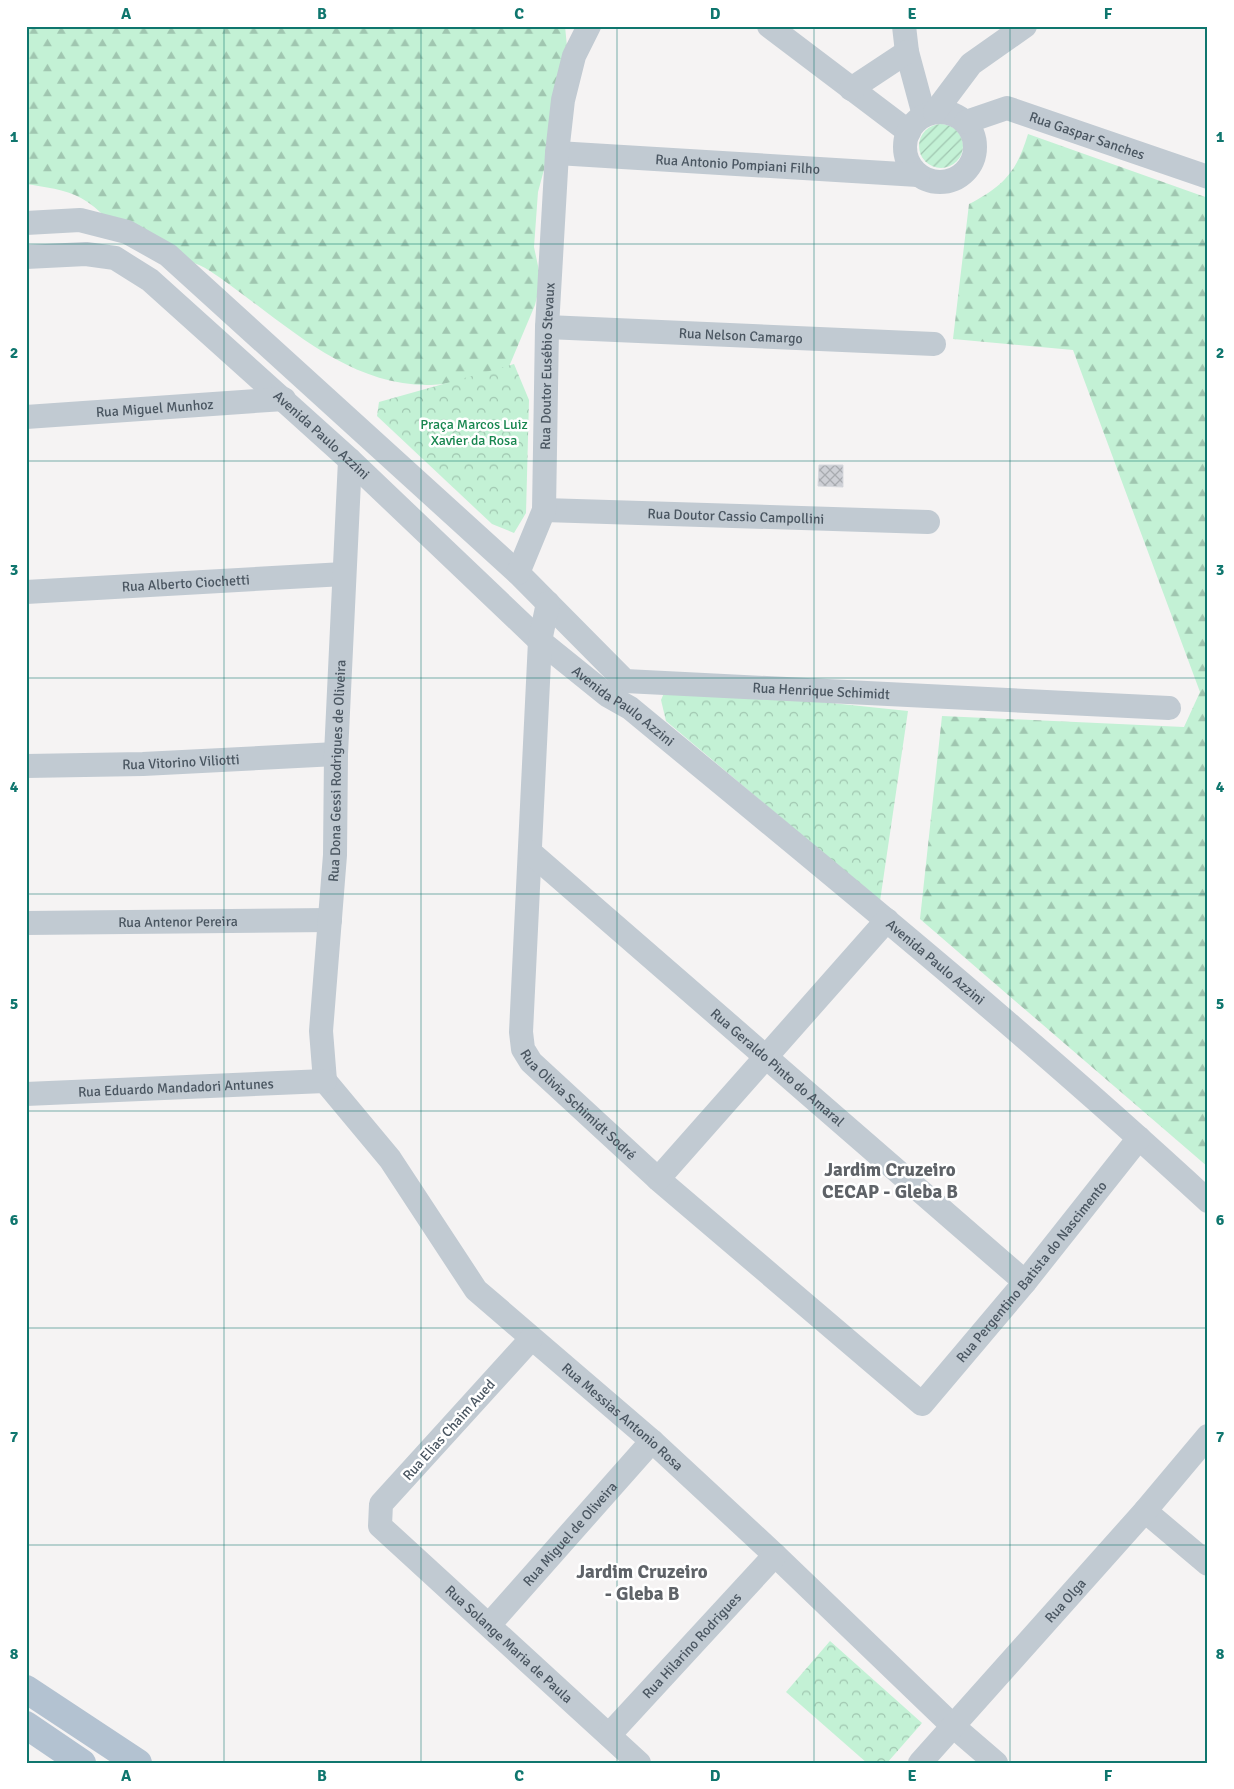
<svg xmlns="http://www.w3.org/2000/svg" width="1234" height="1789" viewBox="0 0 1234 1789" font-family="Signika,sans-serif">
  <defs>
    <pattern id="forest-firs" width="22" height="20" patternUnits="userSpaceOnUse" patternTransform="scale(1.25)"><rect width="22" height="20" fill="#c3f1d5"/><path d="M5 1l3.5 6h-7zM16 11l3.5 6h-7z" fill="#a0c6b0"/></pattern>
    <pattern id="park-crowns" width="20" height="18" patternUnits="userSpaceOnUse" patternTransform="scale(1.25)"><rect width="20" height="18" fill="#c3f1d5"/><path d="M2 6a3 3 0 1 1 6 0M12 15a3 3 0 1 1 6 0" fill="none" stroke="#a0c6b0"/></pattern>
    <pattern id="garden-furrows" width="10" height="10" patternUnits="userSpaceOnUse" patternTransform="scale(1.25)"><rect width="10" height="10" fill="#c3f1d5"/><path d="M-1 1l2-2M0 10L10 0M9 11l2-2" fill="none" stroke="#a0c6b0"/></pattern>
    <pattern id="building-cross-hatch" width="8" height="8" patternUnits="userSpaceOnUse" patternTransform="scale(1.25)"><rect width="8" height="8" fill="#cdcfd5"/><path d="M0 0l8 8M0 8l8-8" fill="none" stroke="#a8abb0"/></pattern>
  </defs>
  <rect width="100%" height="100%" fill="#f5f3f3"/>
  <g fill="url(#forest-firs)">
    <path d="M26,26H565L572,99L545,166L538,192L534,247L541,280L535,305L508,369C483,376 457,384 431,385C343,387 278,316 210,271C188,256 155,257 133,242C115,229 100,208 81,198C65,189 44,187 26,184Z"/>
    <path d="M1028,134L1208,198V1167L920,919L942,716L1184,727L1200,692L1073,350L953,339L969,204C1004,186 1017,171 1028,134Z"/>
  </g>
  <g fill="url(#park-crowns)">
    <path d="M514,364L529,400L526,513L514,533L492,524L377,416L379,402Z"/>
    <path d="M667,686L908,711L880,901L666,721L661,700Z"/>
    <path d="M830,1641L922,1723L887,1763H867L786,1692Z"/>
  </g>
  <circle fill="url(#garden-furrows)" cx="941" cy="146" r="22"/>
  <path fill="url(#building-cross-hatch)" stroke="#d7d9de" d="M819,465H843V487L818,486Z"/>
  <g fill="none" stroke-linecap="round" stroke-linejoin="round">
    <g stroke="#c1cad2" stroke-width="24">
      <path d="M769,26L909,132"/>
      <path d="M904,26L907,52L924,115"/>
      <path d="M851,89L907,52"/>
      <circle cx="940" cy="147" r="35"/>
      <path d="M935,112L971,64L1025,26"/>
      <path id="s1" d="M966,122L1007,108L1208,177"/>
      <path id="s2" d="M557,153L918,175"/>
      <path id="s3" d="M26,223L80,220L127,232L168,255L518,573L625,681L1169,708"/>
      <path id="s4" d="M26,257L86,254L115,258L150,280L350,460L540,641L607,695L630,708C825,869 1022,1029 1208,1201"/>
      <path id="s5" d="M547,327L934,344"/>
      <path id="s6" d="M26,417L284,399"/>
      <path id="s7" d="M544,510L928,522"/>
      <path id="s8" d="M518,573L544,510L547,327L557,153L563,100L574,56L589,26"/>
      <path id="s9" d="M26,592L344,574"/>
      <path id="s10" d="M548,603L540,641L521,1032L523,1049L531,1062L658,1179L922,1404L1025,1282L1139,1138"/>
      <path id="s11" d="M26,766L143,764L336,754"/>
      <path id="s12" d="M530,852L1025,1282"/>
      <path id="s13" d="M26,923L330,920"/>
      <path id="s14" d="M325,1081L390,1159L476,1290L652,1441L775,1555L953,1726L996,1763"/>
      <path id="s15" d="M325,1081L321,1031L335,855L336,754L350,460"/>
      <path id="s16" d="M26,1094L325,1081"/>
      <path d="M658,1179L887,920"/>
      <path id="s17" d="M531,1339L381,1504L380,1526L639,1763"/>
      <path d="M1145,1511L1208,1564"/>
      <path id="s18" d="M489,1625L652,1441"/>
      <path id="s19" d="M609,1735L775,1555"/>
      <path id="s20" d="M920,1763L1145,1511L1208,1436"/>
    </g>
    <g stroke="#b3c2d1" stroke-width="28">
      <path d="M26,1689L138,1763"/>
      <path d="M26,1725L82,1763"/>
    </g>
  </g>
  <path fill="none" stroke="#0f766e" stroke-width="1" stroke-opacity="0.55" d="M224,26V1763M421,26V1763M617,26V1763M814,26V1763M1010,26V1763M26,244H1208M26,461H1208M26,678H1208M26,894H1208M26,1111H1208M26,1328H1208M26,1545H1208"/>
  <g text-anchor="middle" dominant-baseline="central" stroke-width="5" stroke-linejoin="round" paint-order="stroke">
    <g font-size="14" fill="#4a5661" stroke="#fff">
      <text stroke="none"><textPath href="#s1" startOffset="128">Rua Gaspar Sanches</textPath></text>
      <text stroke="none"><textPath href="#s2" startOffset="181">Rua Antonio Pompiani Filho</textPath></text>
      <text stroke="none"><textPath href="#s5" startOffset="194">Rua Nelson Camargo</textPath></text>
      <text stroke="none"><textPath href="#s8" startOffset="212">Rua Doutor Eusébio Stevaux</textPath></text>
      <text stroke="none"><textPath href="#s6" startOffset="129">Rua Miguel Munhoz</textPath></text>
      <text stroke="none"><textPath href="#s4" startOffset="362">Avenida Paulo Azzini</textPath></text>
      <text stroke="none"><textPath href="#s7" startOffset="192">Rua Doutor Cassio Campollini</textPath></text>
      <text stroke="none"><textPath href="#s9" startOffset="160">Rua Alberto Ciochetti</textPath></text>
      <text stroke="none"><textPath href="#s3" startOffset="971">Rua Henrique Schimidt</textPath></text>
      <text stroke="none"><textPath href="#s4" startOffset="768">Avenida Paulo Azzini</textPath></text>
      <text stroke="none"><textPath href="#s11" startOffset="155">Rua Vitorino Viliotti</textPath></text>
      <text stroke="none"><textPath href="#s15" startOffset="311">Rua Dona Gessi Rodrigues de Oliveira</textPath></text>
      <text stroke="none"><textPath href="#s13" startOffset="152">Rua Antenor Pereira</textPath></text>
      <text stroke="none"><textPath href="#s4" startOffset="1172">Avenida Paulo Azzini</textPath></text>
      <text stroke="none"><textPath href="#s12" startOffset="328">Rua Geraldo Pinto do Amaral</textPath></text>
      <text stroke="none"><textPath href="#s16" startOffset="150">Rua Eduardo Mandadori Antunes</textPath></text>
      <text stroke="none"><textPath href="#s10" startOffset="526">Rua Olivia Schimidt Sodré</textPath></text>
      <text stroke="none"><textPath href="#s10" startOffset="1154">Rua Pergentino Batista do Nascimento</textPath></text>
      <text stroke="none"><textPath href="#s14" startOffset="452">Rua Messias Antonio Rosa</textPath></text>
      <text transform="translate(449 1430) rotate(-48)">Rua Elias Chaim Aued</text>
      <text stroke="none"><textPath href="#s18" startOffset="122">Rua Miguel de Oliveira</textPath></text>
      <text stroke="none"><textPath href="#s20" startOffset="218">Rua Olga</textPath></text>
      <text stroke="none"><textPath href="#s17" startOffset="420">Rua Solange Maria de Paula</textPath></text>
      <text stroke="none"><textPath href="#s19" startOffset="122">Rua Hilarino Rodrigues</textPath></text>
    </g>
    <g font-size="14" fill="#17864f" stroke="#fff">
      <text x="474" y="424">Praça Marcos Luiz<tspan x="474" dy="16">Xavier da Rosa</tspan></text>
    </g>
    <g font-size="19" font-weight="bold" fill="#5f6368" stroke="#fff">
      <text x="890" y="1170">Jardim Cruzeiro<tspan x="890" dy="22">CECAP - Gleba B</tspan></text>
      <text x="642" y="1572">Jardim Cruzeiro<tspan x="642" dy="22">- Gleba B</tspan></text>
    </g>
  </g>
  <rect width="1234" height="1789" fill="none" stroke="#ffffff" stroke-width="55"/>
  <rect x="28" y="28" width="1178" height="1734" fill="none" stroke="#0f766e" stroke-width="2"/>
  <g font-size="16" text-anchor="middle" font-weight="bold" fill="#0f766e">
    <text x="126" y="19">A</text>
    <text x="322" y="19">B</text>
    <text x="519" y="19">C</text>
    <text x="715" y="19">D</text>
    <text x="912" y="19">E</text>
    <text x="1108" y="19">F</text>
    <text x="14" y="142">1</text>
    <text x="1220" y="142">1</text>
    <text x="14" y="358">2</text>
    <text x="1220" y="358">2</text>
    <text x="14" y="575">3</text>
    <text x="1220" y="575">3</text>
    <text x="14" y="792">4</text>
    <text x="1220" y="792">4</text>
    <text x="14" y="1009">5</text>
    <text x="1220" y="1009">5</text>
    <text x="14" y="1225">6</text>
    <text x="1220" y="1225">6</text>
    <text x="14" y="1442">7</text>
    <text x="1220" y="1442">7</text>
    <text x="14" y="1659">8</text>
    <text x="1220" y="1659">8</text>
    <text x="126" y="1781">A</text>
    <text x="322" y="1781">B</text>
    <text x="519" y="1781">C</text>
    <text x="715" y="1781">D</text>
    <text x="912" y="1781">E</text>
    <text x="1108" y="1781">F</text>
  </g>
</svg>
